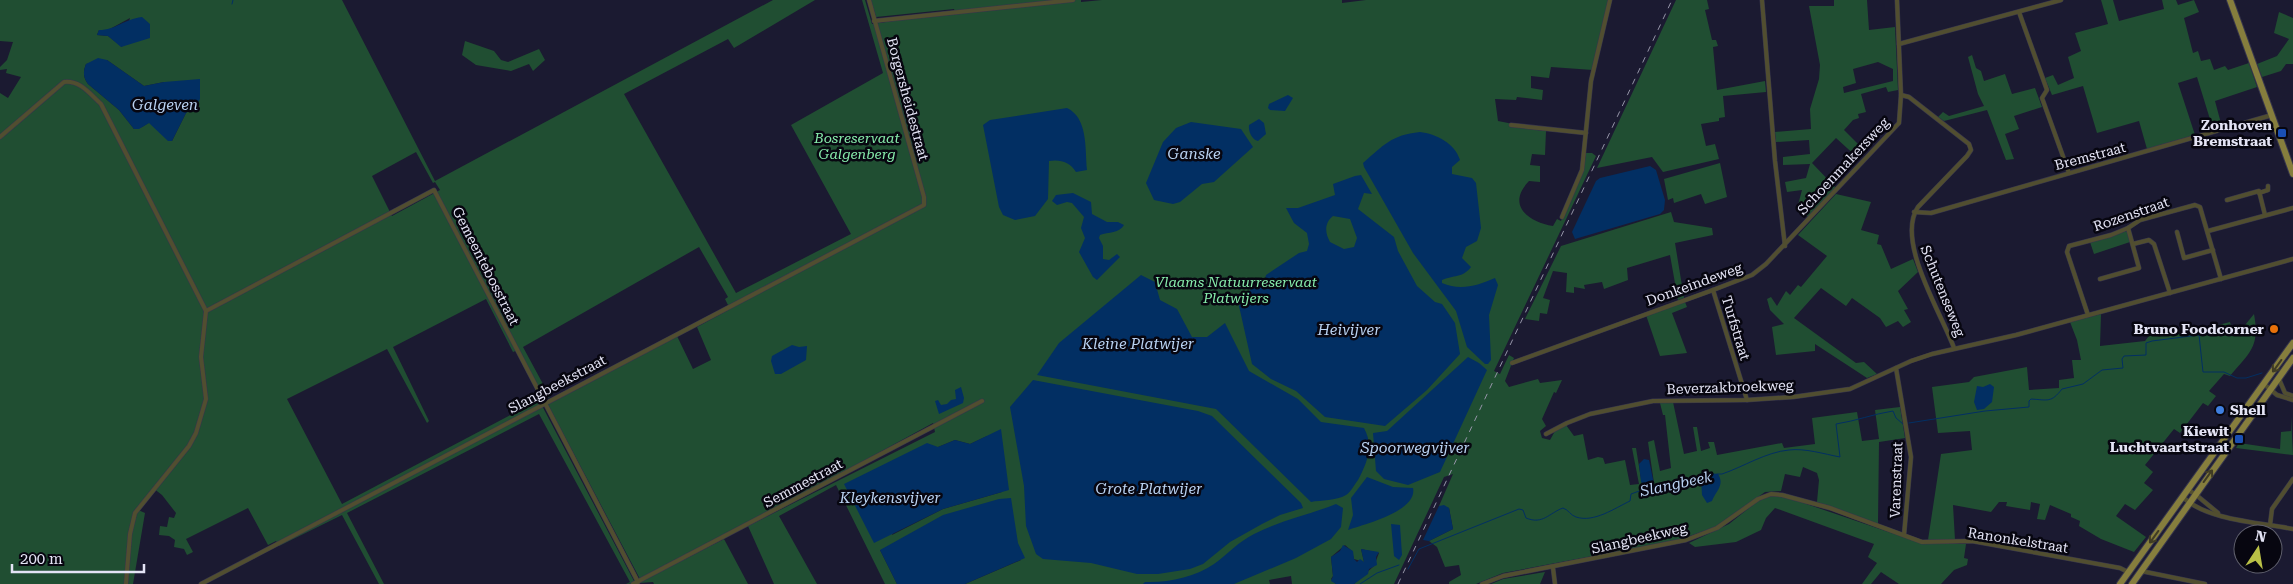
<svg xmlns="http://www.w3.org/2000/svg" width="2293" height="584" viewBox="0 0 2293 584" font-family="'Roboto Serif',serif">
  <rect width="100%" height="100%" fill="#1b1a31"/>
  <g fill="#204e32" fill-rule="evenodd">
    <path d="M0,0H342L435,181L773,0H815L734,48L728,39L624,94L736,293L851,234L791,125L883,73L862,0H865L872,24L955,12L954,9L876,17L871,0H1081V2L1102,0H1342V3L1366,0H1608L1593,70L1551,67L1549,78L1531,76V88L1543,90L1542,100L1517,97L1516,100L1495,99L1498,121L1529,127V129L1546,131L1545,155L1532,154L1530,165L1540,166V182L1529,181C1506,205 1528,222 1553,226L1557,219L1561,221L1584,167L1586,153H1592L1596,156L1494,371L1500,374L1509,355L1514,358L1505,381L1509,387L1538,379L1540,383L1562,380L1556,393L1554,392L1542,419L1546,426L1540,431L1542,438L1550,440L1555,431L1566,425L1574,436L1583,434L1588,460L1598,457L1603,458L1605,464L1625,460L1630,485L1639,484L1632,448H1636L1642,485L1654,483L1648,442L1654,440L1660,471L1671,468L1665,415H1663L1660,403L1673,402L1684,454L1697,451L1693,427H1697L1701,451L1710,448L1708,442H1714L1717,455L1782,443L1784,448L1815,444L1812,418L1857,412L1862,441L1879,439L1875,410L1900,407L1905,438L1879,442L1878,524L1817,502L1819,480L1817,473L1803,467L1800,477L1785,474L1781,491L1765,492L1716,527L1678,540L1503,573L1476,584H1449V582L1461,575L1459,565L1445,567L1437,547L1429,541L1453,529L1449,508L1439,506L1453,474L1444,477L1394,584H1354L1374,566L1379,553L1361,549L1364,562L1354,559L1352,551L1345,545L1331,557L1333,576L1331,579L1336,584H1292L1291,576L1269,580L1270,584H965L1021,560L880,550L897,584H885L836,485L779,516L817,584H774L748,526L935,432L933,423L683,560L724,539L748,584H654L653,582L626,584L630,582L539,414L347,513L384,584H379L342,515L279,546L276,541L268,545L248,508L186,539L193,552L187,555L184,549L174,547L175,540L169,536L159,535L160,526L167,527L169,517L174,518L176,513L162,495L153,488L136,509L145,513L133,584H0V93L8,98L21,77L6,73L7,69L0,70V67L7,60L13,42L0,41ZM130,18L122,47L108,36L97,35L99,30H108ZM107,60L144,86L164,82L196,106L186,113L172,141L150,122L142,127L134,129L119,110L88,84C83,77 83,72 86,64ZM416,152L433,183L435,182L440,190L392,216L372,176ZM699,247L728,297L725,299L730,309L697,327L711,360L693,369L677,336L547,403L640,579L634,581L539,400L342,504L287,399L387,349L427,423L429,421L393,347L486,299L513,352L518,350L545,399L550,397L523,347ZM987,436L1002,492L943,509L892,535L938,447L955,440L970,444Z"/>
    <path d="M1676,0H1707L1709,9L1705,10L1712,40H1716L1718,46L1713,47L1717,90L1765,81L1766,92L1723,96L1725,117L1719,118V121L1701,124L1706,146L1715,144L1719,159L1663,172L1652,157L1597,168Z"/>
    <path d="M1834,0H1867L1869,30L1895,27L1898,90L1888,92L1886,87L1861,94L1866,112L1858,114L1859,118L1853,120L1844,130L1865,151L1858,158L1836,138L1812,163L1836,188L1809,218L1798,205L1802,190L1787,192L1785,182L1806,178L1810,164L1783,165V157L1810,154L1809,140L1776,142L1775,132L1811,129L1810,109L1819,79L1820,65L1809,6H1834ZM1878,62L1893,69V81L1844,93L1843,87L1856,83L1853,69Z"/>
    <path d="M2101,0H2113L2119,21L2164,9L2162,0H2176L2178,5L2194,0L2199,12L2184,18L2193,53L2198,51L2201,61L2210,59L2214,70L2225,66L2228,70L2249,63L2257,87L2215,101L2222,127L2213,129L2197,77L2178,83L2195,135L2147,149L2139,121L2097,133L2083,86L2052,95L2045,78L2053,75L2058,85L2074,78L2068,57L2081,51L2075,33L2108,24Z"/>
    <path d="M2279,12L2293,18V64H2286L2281,71L2262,77L2257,64L2277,56L2289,39L2274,33Z"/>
    <path d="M465,41L494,51L501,60L508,62L539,49L545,60L533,71L529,64L511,71L476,65L462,55Z"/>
    <path d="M1972,55L1976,68L1981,71L1984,81L2005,74L2012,94L2035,88L2042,107L2014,116L2019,129L2005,134L2014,159L2006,160L1987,110L1944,121L1938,117L1943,112L1949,116L1984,106L1978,94L1968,57Z"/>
    <path d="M1720,163L1727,197L1705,204L1701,194L1674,203L1673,198L1668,200L1664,179Z"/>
    <path d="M1836,194L1871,202L1861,230L1879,235L1877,244L1881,245L1891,269L1913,259L1918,272L1898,291L1908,309L1904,310L1911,322L1903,327L1898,321L1886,327L1880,318L1852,298L1846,306L1821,288L1794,318L1856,363L1864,362L1877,374L1867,378L1815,344V351L1776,355L1772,327L1784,324L1770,310L1767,299L1771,297L1777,306L1786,291L1790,295L1798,285L1801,287L1827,256L1798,235Z"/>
    <path d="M1671,212L1674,222L1712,228L1713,235L1675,243L1684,298L1678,300L1670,255L1627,268L1628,280L1604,289L1602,282L1584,285L1585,289L1574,287V293L1566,292L1567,273L1553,271L1543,298L1550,300L1547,314L1540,313L1539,321L1525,319L1561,246Z"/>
    <path d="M2127,231L2130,242L2094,254L2090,242Z"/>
    <path d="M1685,302L1687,307L1672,313L1687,353L1660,356L1646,315Z"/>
    <path d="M2101,314L2100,346L2145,341L2149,336L2206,328L2230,322L2233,333L2241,330L2254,314C2260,347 2250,352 2230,376L2224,374L2209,391L2216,396L2208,406L2203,403L2180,433L2174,429L2145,465L2153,472L2144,483L2153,490L2135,510L2125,504L2116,516L2146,537L2134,552L2101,539L2079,526L2080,521L2071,517V514L2050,505L2045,520L2037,519L2040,504L2031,502L2030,510L2006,506L2007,502H1999L1991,512L1953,505L1955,540H1928L1941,454L1972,450L1970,431L1938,433L1932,387L1969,382L1974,377L2027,367L2029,390L2059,388V380L2074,378L2072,360H2081L2077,340L2070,322Z"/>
    <path d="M2291,416L2293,455L2236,448L2239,443L2280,449L2281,432L2291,431Z"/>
    <path d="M1771,495L1786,497L1918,542L1966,544L1964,558L1968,559L1967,565L1954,570L1941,584H1899L1881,572L1871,584H1862L1877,563L1868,557L1874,544L1775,508L1766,518L1761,530L1736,542L1695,547L1689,543L1729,524L1759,500Z"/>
    <path d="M1545,572L1540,584H1491L1503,579Z"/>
  </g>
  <g fill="#022f63" fill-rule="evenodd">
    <path d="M142,17L150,24V38L121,47L108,36L97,35L99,30C116,30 124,19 142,17Z"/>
    <path d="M98,58L107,60L144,86L164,82L200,79V99L196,106L186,113L172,141H168L149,123L139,129H134L119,110L88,84C83,77 83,72 86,64Z"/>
    <path d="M1288,95L1293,98L1285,111L1270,110L1268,108L1269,104Z"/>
    <path d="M1067,108C1088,118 1085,148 1087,170L1076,172C1070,162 1060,159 1049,161L1048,199L1035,216L1015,220L1003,215L999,207L983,125L990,120Z"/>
    <path d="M1259,119L1264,123L1266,134L1258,141C1252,140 1248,131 1249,125Z"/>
    <path d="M1191,122L1241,129L1253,147L1214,182L1202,184L1180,202L1173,204L1154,200L1146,183L1163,142L1176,128Z"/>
    <path d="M1420,132C1436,134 1455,143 1460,160L1452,167V174L1472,178L1476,183L1481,228L1477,241L1466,247L1462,258L1471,267C1463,278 1453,275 1442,280V283C1460,291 1477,286 1495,278L1498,285L1489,315L1491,360L1488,364H1485L1467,347L1456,311L1413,253L1364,167L1363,163C1384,145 1391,135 1420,132Z"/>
    <path d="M1650,166L1656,170L1665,200L1664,210L1660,214L1575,239L1572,232L1596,181L1600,178Z"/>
    <path d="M1361,175L1372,194L1364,193L1358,209L1394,237L1398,251L1417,286L1435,302L1442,304L1455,323L1460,354L1427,390L1385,426L1325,417L1296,391L1271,379L1252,364L1239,306L1251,289L1264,283L1266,275L1299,253L1307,251L1309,244L1307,233L1294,223L1286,208H1298L1335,195L1333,184L1355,176ZM1333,216L1350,219L1357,238L1354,247L1344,249L1330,242C1325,233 1324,223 1333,216Z"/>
    <path d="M1073,193L1091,202L1092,214L1107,222H1118L1124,225C1120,233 1108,232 1100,235L1099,238L1103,246V259L1109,260L1117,254L1120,257L1097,280L1093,277L1079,252L1085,238L1081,228L1084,217L1072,203L1067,202L1057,205L1052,201L1056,195Z"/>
    <path d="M1141,275L1155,282L1160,300L1177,309L1192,337H1207L1225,323L1249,371L1298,399L1321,422L1364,428C1374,446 1367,463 1358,480C1354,485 1351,492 1346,495C1336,501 1321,500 1311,502L1216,409L1037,375L1059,343Z"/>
    <path d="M792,345L799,347L807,346L806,360L781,374H775L771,361L772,356Z"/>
    <path d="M1468,357L1479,363L1487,370L1440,472L1408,485L1384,479L1376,471L1373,433L1387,431Z"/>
    <path d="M1033,380L1198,411L1212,416L1301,503L1303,508L1280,515L1262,524L1230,542L1203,564L1190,569L1158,574H1137L1091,563L1043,559L1036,554L1026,526L1024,486L1010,407Z"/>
    <path d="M1990,384L1994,387L1992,402L1984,409L1977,410L1974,402L1977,386L1983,387Z"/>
    <path d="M961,387L964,398L963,403L939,414L935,401L938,400L941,405L947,404L951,400L956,399L955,390Z"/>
    <path d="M1001,429L1009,490L943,509L874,543L844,484L927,443L938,447L955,440L970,444Z"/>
    <path d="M1644,459L1649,460L1654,484L1646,485L1641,482L1639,464Z"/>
    <path d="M1709,473L1718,474C1725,485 1716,491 1712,501L1707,503L1702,495L1701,479L1692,484L1701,476Z"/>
    <path d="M1367,477L1393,487L1413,488C1418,511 1365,524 1348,530L1353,515L1351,498Z"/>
    <path d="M1011,498L1018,543L1025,558L965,584H897L880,550L943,515L999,499Z"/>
    <path d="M1336,504L1343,508L1341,527L1331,539L1296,558L1234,584H1143L1145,582C1168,583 1195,577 1214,564C1228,554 1238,542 1254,534C1282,520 1308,515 1336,504Z"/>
    <path d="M1444,505L1449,508L1453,529L1429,541L1423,540L1439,506Z"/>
    <path d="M1391,524L1400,525L1402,555L1399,560L1394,556Z"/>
    <path d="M1343,545L1353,551L1354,559L1357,562L1360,559L1364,562L1361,549L1379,552L1376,557L1377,565L1369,569L1368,574L1354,584H1336L1331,581L1333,576L1331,557L1340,551Z"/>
  </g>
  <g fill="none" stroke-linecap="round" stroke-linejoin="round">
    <g stroke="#022f63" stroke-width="1">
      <path d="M232,4L233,0"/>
      <path d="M1909,423L1985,411L2029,407V401L2031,399C2048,400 2051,403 2062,389L2083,384L2102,370L2123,368L2122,359L2124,356L2146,355V343L2152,341L2199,335L2203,372H2224L2237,378H2246L2262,373"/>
      <path d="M1717,474H1722C1743,467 1766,452 1789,450C1805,448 1824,454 1840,457L1836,424C1856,421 1873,414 1893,411L1896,418L1903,424"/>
      <path d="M1408,569L1419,549L1519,509L1523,510L1526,518C1543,525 1549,513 1563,508C1569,510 1570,515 1576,517C1594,523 1615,508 1630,501L1631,494L1642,490L1693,483"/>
      <path d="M1360,584L1377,573L1399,565"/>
    </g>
    <g stroke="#37364c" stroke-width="5">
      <g id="minor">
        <path d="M1762,0L1775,161L1785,246"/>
        <path d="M2019,12L2047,90L2042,98L2069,173"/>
        <path d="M874,21L1073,0"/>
        <path d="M1899,44L2061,0"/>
        <path d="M1901,95L1909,97L1969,144L1971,150L1967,156L1918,207C1895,241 1942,314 1954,348"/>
        <path d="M1511,125L1586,133"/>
        <path d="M0,137L64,82C80,80 90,94 101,104L206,311"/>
        <path d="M2259,193L2268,190V186"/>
        <path d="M2227,200L2259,191L2265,215"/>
        <path d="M1914,212L1931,213L2272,115"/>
        <path d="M1562,217L1582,170L1591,81L1610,0"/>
        <path d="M2208,231L2293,208"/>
        <path d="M2177,232L2184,258L2213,250"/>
        <path d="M2133,244L2149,240L2154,244L2170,293"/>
        <path d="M2100,279L2139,268L2128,228"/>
        <path d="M1713,290L1747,400"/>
        <path d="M2088,315L2067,252L2069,246L2111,235L2128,228L2140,220L2195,205L2200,207L2221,279"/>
        <path d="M1512,363L1713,290L1752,275L1766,264L1899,123L1901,95L1897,0"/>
        <path d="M1896,368L1911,457L1904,535"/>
        <path d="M2279,379L2285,393L2293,396"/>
        <path d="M2264,384L2277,395L2293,400"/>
        <path d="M1546,434L1567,423L1590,414L1653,401L1747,400L1793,397L1850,389L1911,361L1932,354L2016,335L2293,259"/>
        <path d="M2188,490L2195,494L2218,513"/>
        <path d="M2183,497C2205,520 2262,523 2293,529"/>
        <path d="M2270,525L2272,509L2293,479"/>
        <path d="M1553,568L1555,584"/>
        <path d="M2141,571L2205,584"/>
        <path d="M126,584L130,534L135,513L189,446L196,433L206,399L201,357L206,311L434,190L638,582"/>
        <path d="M201,584L924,205V197L869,0"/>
        <path d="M633,584L982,401"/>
        <path d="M1482,584L1503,576L1686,540L1717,528L1758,499L1771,494L1782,495L1830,508L1922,542L1972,541L2120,568L2128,572"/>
      </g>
    </g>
    <g stroke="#37364c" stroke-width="8">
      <g id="primary">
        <path d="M2230,0L2293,174"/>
        <path d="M2120,584L2293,343"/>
        <path d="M2132,584L2293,358"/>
      </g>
    </g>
    <use href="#minor" stroke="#514e30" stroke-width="4"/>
    <use href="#primary" stroke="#867e3d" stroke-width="6"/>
    <path stroke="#9595a8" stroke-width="1" stroke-dasharray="6 6" stroke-linecap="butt" d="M1398,584L1672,0"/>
  </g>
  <defs><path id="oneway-shaft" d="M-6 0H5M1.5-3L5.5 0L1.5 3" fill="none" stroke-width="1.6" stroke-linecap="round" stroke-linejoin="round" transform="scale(1.25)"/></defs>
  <g stroke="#403c24">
    <use href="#oneway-shaft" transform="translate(2277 366) rotate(126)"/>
    <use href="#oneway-shaft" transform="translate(2208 476) rotate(-54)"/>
    <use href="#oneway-shaft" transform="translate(2154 537) rotate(126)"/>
  </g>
  <g fill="#1a4fb4" stroke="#070610" stroke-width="2">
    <rect x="2277" y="128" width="10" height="10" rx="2.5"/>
    <rect x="2234" y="434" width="10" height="10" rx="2.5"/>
  </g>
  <circle fill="#e8710a" stroke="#070610" stroke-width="2" cx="2274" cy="329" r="5"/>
  <circle fill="#3f7fe0" stroke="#070610" stroke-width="2" cx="2220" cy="410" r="5"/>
  <g text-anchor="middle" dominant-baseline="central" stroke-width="5" stroke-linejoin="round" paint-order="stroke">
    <g font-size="14" fill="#e4e4f5" stroke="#070610">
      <text transform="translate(908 99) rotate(75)">Borgersheidestraat</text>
      <text transform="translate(2090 156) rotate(-15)">Bremstraat</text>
      <text transform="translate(1843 166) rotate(-47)">Schoenmakersweg</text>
      <text transform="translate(2131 214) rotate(-19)">Rozenstraat</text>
      <text transform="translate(486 266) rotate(63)">Gemeentebosstraat</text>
      <text transform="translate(1694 284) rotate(-20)">Donkeindeweg</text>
      <text transform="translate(1943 291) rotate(68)">Schutenseweg</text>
      <text transform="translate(1736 328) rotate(73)">Turfstraat</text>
      <text transform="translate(557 384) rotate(-28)">Slangbeekstraat</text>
      <text transform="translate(1730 387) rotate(-2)">Beverzakbroekweg</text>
      <text transform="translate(1896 480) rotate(-88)">Varenstraat</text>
      <text transform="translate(803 483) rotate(-28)">Semmestraat</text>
      <text transform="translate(1639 538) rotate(-13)">Slangbeekweg</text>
      <text transform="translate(2018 540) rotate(9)">Ranonkelstraat</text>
    </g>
    <g font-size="14" font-weight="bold" fill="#e4e4f5" stroke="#070610" text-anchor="end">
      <text x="2272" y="125">Zonhoven<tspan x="2272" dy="16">Bremstraat</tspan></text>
      <text x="2264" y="329">Bruno Foodcorner</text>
      <text x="2230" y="410" text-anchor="start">Shell</text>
      <text x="2229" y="431">Kiewit<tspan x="2229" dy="16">Luchtvaartstraat</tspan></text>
    </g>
    <g font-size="14" font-style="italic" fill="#87ecab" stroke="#070610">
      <text x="857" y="138">Bosreservaat<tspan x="857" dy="16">Galgenberg</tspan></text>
      <text x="1236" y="282">Vlaams Natuurreservaat<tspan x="1236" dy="16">Platwijers</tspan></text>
    </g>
    <g font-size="15" font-style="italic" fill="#b9d2f2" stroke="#070610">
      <text x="165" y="105">Galgeven</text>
      <text x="1194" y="154">Ganske</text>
      <text x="1349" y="330">Heivijver</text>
      <text x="1138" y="344">Kleine Platwijer</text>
      <text x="1415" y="448">Spoorwegvijver</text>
      <text transform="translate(1676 484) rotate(-12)">Slangbeek</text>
      <text x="1149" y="489">Grote Platwijer</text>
      <text x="890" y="498">Kleykensvijver</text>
    </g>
  </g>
  <g transform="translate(2258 549) rotate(12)"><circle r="24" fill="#070610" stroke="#5f5f6c"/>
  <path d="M0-4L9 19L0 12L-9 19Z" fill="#b9c046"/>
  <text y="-8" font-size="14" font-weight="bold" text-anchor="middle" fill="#e4e4f5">N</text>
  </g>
  <path d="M12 564v8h132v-8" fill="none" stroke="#e4e4f5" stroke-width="2.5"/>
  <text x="20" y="564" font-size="15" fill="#e4e4f5" stroke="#070610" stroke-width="4" paint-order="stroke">200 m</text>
</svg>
